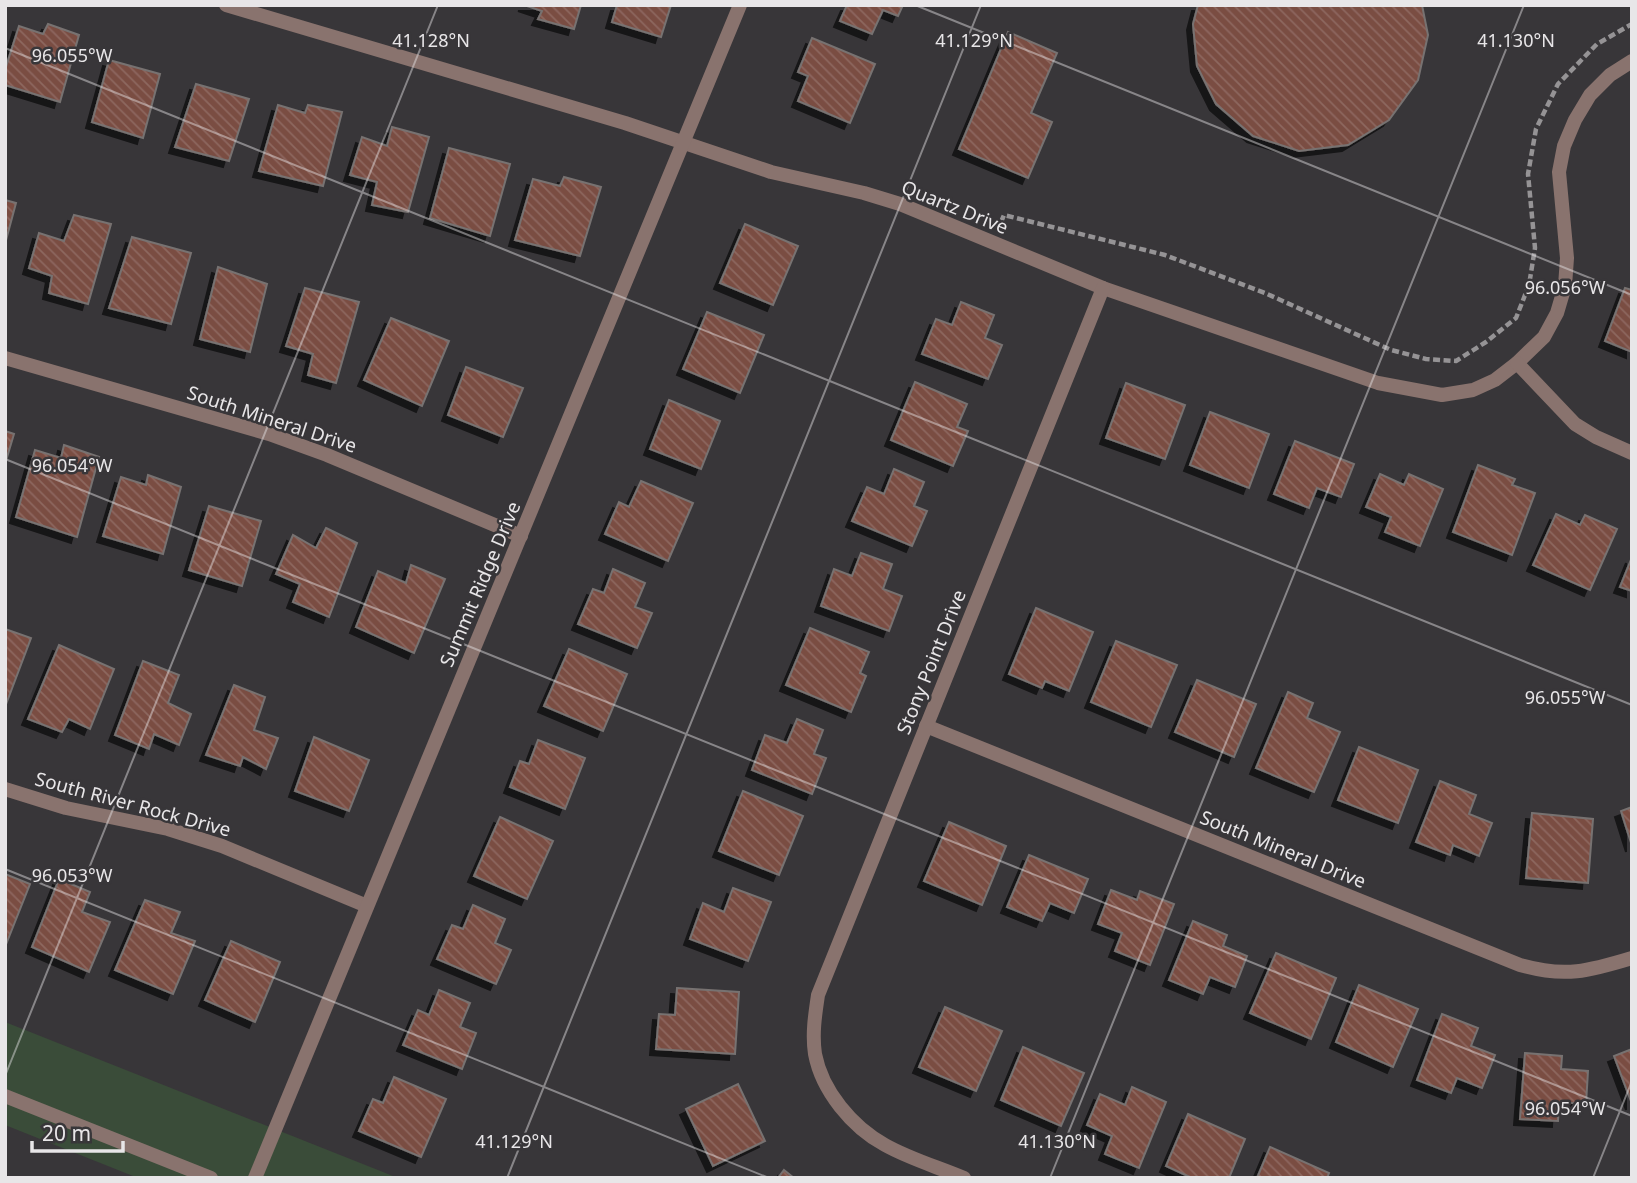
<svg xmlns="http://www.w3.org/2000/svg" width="1637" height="1183" viewBox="0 0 1637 1183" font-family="'Noto Sans',sans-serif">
  <defs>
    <pattern id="building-back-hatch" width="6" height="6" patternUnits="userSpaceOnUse" patternTransform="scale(1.75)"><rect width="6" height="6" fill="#7a4d43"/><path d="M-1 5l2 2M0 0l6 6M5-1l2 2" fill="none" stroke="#8d675e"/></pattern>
    <filter id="shadow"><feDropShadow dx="-6" dy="6" stdDeviation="0" flood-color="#0009"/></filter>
  </defs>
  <rect width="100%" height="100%" fill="#383639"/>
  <path fill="#3a4c39" d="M5,1022L398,1178H138L5,1125Z"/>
  <g fill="url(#building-back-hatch)" stroke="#777271" stroke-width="2" filter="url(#shadow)">
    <path d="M524,5H581L574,29L538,19L542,11Z"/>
    <path d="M617,5H671L661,37L612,22Z"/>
    <path d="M847,5H903L898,16L883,10L872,34L840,21Z"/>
    <path d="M1198,5H1422L1428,35L1418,80L1389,120L1348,145L1299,151L1253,136L1216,104L1197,66L1193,24Z"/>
    <path d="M48,24L79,35L60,102L5,85V70L19,26L43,34Z"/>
    <path d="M1008,32L1057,53L1031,113L1052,122L1028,178L959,149Z"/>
    <path d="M812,38L875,64L850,123L798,101L808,76L798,72Z"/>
    <path d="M109,60L160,74L143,138L92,122Z"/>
    <path d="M196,84L249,99L229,161L175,147Z"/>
    <path d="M278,105L305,113L308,105L342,112L323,186L259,171Z"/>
    <path d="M392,127L429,137L408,212L372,205L377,182L350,175L362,137L387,146Z"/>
    <path d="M449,148L510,164L490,236L430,218Z"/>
    <path d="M564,177L601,187L580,256L515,240L533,179L560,186Z"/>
    <path d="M5,200L16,203L5,244Z"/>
    <path d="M74,215L111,224L88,304L49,293L52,276L29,268L39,233L64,241Z"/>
    <path d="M745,224L798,246L773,305L720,283Z"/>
    <path d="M132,237L191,253L171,324L109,308Z"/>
    <path d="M218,267L267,284L250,352L200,339Z"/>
    <path d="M305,288L359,302L336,383L308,375L313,354L286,346Z"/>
    <path d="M1625,288L1632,290V352L1605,341Z"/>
    <path d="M961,302L994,315L985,338L1002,345L988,379L922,354L936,319L952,325Z"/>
    <path d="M707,312L764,335L740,393L683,369Z"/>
    <path d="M391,318L449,341L422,406L364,380Z"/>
    <path d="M466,367L523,388L503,437L448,415Z"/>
    <path d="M915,382L967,404L957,427L968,431L953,466L891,440Z"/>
    <path d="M1126,383L1185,405L1165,459L1106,438Z"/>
    <path d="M669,400L720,421L701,469L650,449Z"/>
    <path d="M1210,412L1269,434L1249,488L1190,465Z"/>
    <path d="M5,431L14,434L5,464Z"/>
    <path d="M1295,441L1354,464L1341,497L1317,488L1309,508L1274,494Z"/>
    <path d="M64,445L99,457L77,537L16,517L35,450L61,458Z"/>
    <path d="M1478,465L1515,479L1512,485L1535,493L1512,555L1453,532Z"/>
    <path d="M894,469L924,482L914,506L927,511L912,546L852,521L867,487L884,494Z"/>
    <path d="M1380,474L1404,485L1409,474L1443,489L1420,546L1385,532L1391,517L1366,507Z"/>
    <path d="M148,475L181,487L163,554L103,536L121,477L146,485Z"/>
    <path d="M641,481L693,503L668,561L605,534L619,502L629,507Z"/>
    <path d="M209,506L261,521L242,586L189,570Z"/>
    <path d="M1556,514L1580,525L1585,515L1617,529L1590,590L1533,565Z"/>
    <path d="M326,528L357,543L329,617L293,602L300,584L276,574L293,535L316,548Z"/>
    <path d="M861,553L892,564L883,589L902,596L889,631L821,606L834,569L852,576Z"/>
    <path d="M1632,557V591L1620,587Z"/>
    <path d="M411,565L445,579L414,653L356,627L378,571L406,583Z"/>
    <path d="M613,569L645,583L635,607L652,613L637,648L578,624L593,589L604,593Z"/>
    <path d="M1036,608L1093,632L1069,691L1045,681L1042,688L1009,674Z"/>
    <path d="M810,628L869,652L860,673L866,676L851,712L786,685Z"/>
    <path d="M5,629L31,638L5,707Z"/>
    <path d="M1116,641L1177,665L1151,727L1091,702Z"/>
    <path d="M59,645L114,669L90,729L69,719L62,732L28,719Z"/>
    <path d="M569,649L627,674L603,731L544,706Z"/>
    <path d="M143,661L179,675L168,703L191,714L179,745L154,734L149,749L115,735Z"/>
    <path d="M1197,680L1256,704L1234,757L1175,732Z"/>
    <path d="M234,685L265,697L254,730L278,738L266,769L243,757L240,766L206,755Z"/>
    <path d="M1288,692L1313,703L1307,718L1340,732L1314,792L1256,768Z"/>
    <path d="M797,719L823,730L814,754L826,758L812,794L752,770L765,735L787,743Z"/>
    <path d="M314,737L369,760L349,811L295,791Z"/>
    <path d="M538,740L585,758L565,809L510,787L520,761L529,764Z"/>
    <path d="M1359,747L1418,770L1398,823L1338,800Z"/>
    <path d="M1440,781L1476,795L1469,814L1492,823L1479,856L1453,845L1450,855L1416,842Z"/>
    <path d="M743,791L803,816L779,875L719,851Z"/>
    <path d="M1632,807V846L1621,811Z"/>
    <path d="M1532,813L1593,819L1588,883L1526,878Z"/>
    <path d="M500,817L553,841L527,899L474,876Z"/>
    <path d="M949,822L1006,846L982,905L924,881Z"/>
    <path d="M1029,855L1088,879L1074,913L1050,903L1042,921L1007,907Z"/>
    <path d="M5,874L30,884L5,947Z"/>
    <path d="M59,879L90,892L82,912L110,922L89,972L32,947Z"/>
    <path d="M733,888L771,902L748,961L690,939L703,903L724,912Z"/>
    <path d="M1111,890L1137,900L1140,891L1174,904L1150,965L1115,951L1122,933L1098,924Z"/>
    <path d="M145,900L180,912L171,933L195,941L173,994L115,970Z"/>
    <path d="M473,905L505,919L495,943L511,950L496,984L437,959L452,925L463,929Z"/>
    <path d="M1193,921L1227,935L1223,946L1247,956L1235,987L1210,977L1203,994L1169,980Z"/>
    <path d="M231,941L280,962L255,1022L205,1000Z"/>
    <path d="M1276,953L1336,978L1311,1039L1250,1013Z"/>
    <path d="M1359,985L1418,1009L1393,1067L1336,1042Z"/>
    <path d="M677,988L739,992L735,1054L656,1049L659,1014L675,1015Z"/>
    <path d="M439,990L470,1003L460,1027L476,1033L462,1069L403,1045L418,1010L429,1015Z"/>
    <path d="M945,1007L1002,1031L976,1091L919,1067Z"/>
    <path d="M1442,1014L1478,1028L1471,1046L1495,1055L1482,1088L1457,1078L1451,1093L1417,1080Z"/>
    <path d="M1023,1047L1084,1073L1061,1126L1001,1100Z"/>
    <path d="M1632,1049V1104L1614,1056Z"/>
    <path d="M1525,1053L1562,1056L1561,1069L1588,1071L1586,1104L1559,1102L1558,1121L1520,1119Z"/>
    <path d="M394,1077L446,1099L421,1157L359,1131L373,1099L383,1103Z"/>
    <path d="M738,1084L765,1141L713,1166L686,1109Z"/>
    <path d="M1132,1087L1166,1102L1139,1168L1105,1154L1112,1136L1087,1125L1100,1094L1125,1105Z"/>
    <path d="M1188,1114L1245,1139L1229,1178H1192L1166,1166Z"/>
    <path d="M1270,1147L1329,1173L1327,1178H1257Z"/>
    <path d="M784,1170L794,1178H778Z"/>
  </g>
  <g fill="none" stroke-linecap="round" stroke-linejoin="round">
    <path stroke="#959395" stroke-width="4.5" stroke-dasharray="7 3.5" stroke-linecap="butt" d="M1001,222L1004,215L1165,255L1265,293L1391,350L1426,359L1456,361L1486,342L1516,318L1529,285L1535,248L1528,174L1536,129L1558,84L1597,44L1632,24"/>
    <g stroke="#89736e" stroke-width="14">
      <path d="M226,5L625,123L771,172L864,193L900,204L1103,288L1378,383L1442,395L1473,390L1495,380L1517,363L1544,337L1557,313L1565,286L1567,258L1559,172L1564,146L1575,120L1590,95L1610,75L1632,61"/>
      <path d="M5,358L269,434L327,455L521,536"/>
      <path d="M1517,363L1575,424L1596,437L1632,453"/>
      <path d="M926,726L1520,965C1565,978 1589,971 1632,958"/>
      <path d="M5,789L66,808L168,829L222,846L367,906"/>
      <path d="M5,1096L211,1178"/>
      <path d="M255,1178L740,5"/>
      <path d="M964,1178C938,1167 910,1159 885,1145C852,1127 822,1091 815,1054C812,1034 815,1015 818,995L1103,288"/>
    </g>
  </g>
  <path fill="none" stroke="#e8e6e8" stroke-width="2" stroke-opacity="0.45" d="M915,5L1632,295M5,48L1632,705M5,459L1632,1116M5,869L769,1178M5,1076L438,5M507,1178L981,5M1050,1178L1524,5M1593,1178L1632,1081"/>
  <g text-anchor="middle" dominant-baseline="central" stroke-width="5" stroke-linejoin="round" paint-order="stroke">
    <g font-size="19" fill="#e8e6e8" stroke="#383639">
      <text transform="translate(955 207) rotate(22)">Quartz Drive</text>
      <text transform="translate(272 419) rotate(18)">South Mineral Drive</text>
      <text transform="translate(480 584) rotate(-67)">Summit Ridge Drive</text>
      <text transform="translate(931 662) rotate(-68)">Stony Point Drive</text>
      <text transform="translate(133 804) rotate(15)">South River Rock Drive</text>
      <text transform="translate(1283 849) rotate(22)">South Mineral Drive</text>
    </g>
  </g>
  <g font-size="18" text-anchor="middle" fill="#e8e6e8" stroke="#383639" stroke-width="5" stroke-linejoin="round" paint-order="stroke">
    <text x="974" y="47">41.129°N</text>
    <text x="1516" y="47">41.130°N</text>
    <text x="431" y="47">41.128°N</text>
    <text x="72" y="62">96.055°W</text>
    <text x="1565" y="294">96.056°W</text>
    <text x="72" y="472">96.054°W</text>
    <text x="1565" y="704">96.055°W</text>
    <text x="72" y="882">96.053°W</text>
    <text x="1565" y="1115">96.054°W</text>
    <text x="514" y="1148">41.129°N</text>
    <text x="1057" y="1148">41.130°N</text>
  </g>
  <rect width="1637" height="1183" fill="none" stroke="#e8e6e8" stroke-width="14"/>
  <path d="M32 1141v10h91v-10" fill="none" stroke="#e8e6e8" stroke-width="3.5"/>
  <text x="42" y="1141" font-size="21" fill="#e8e6e8" stroke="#383639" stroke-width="5" paint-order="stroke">20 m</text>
</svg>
